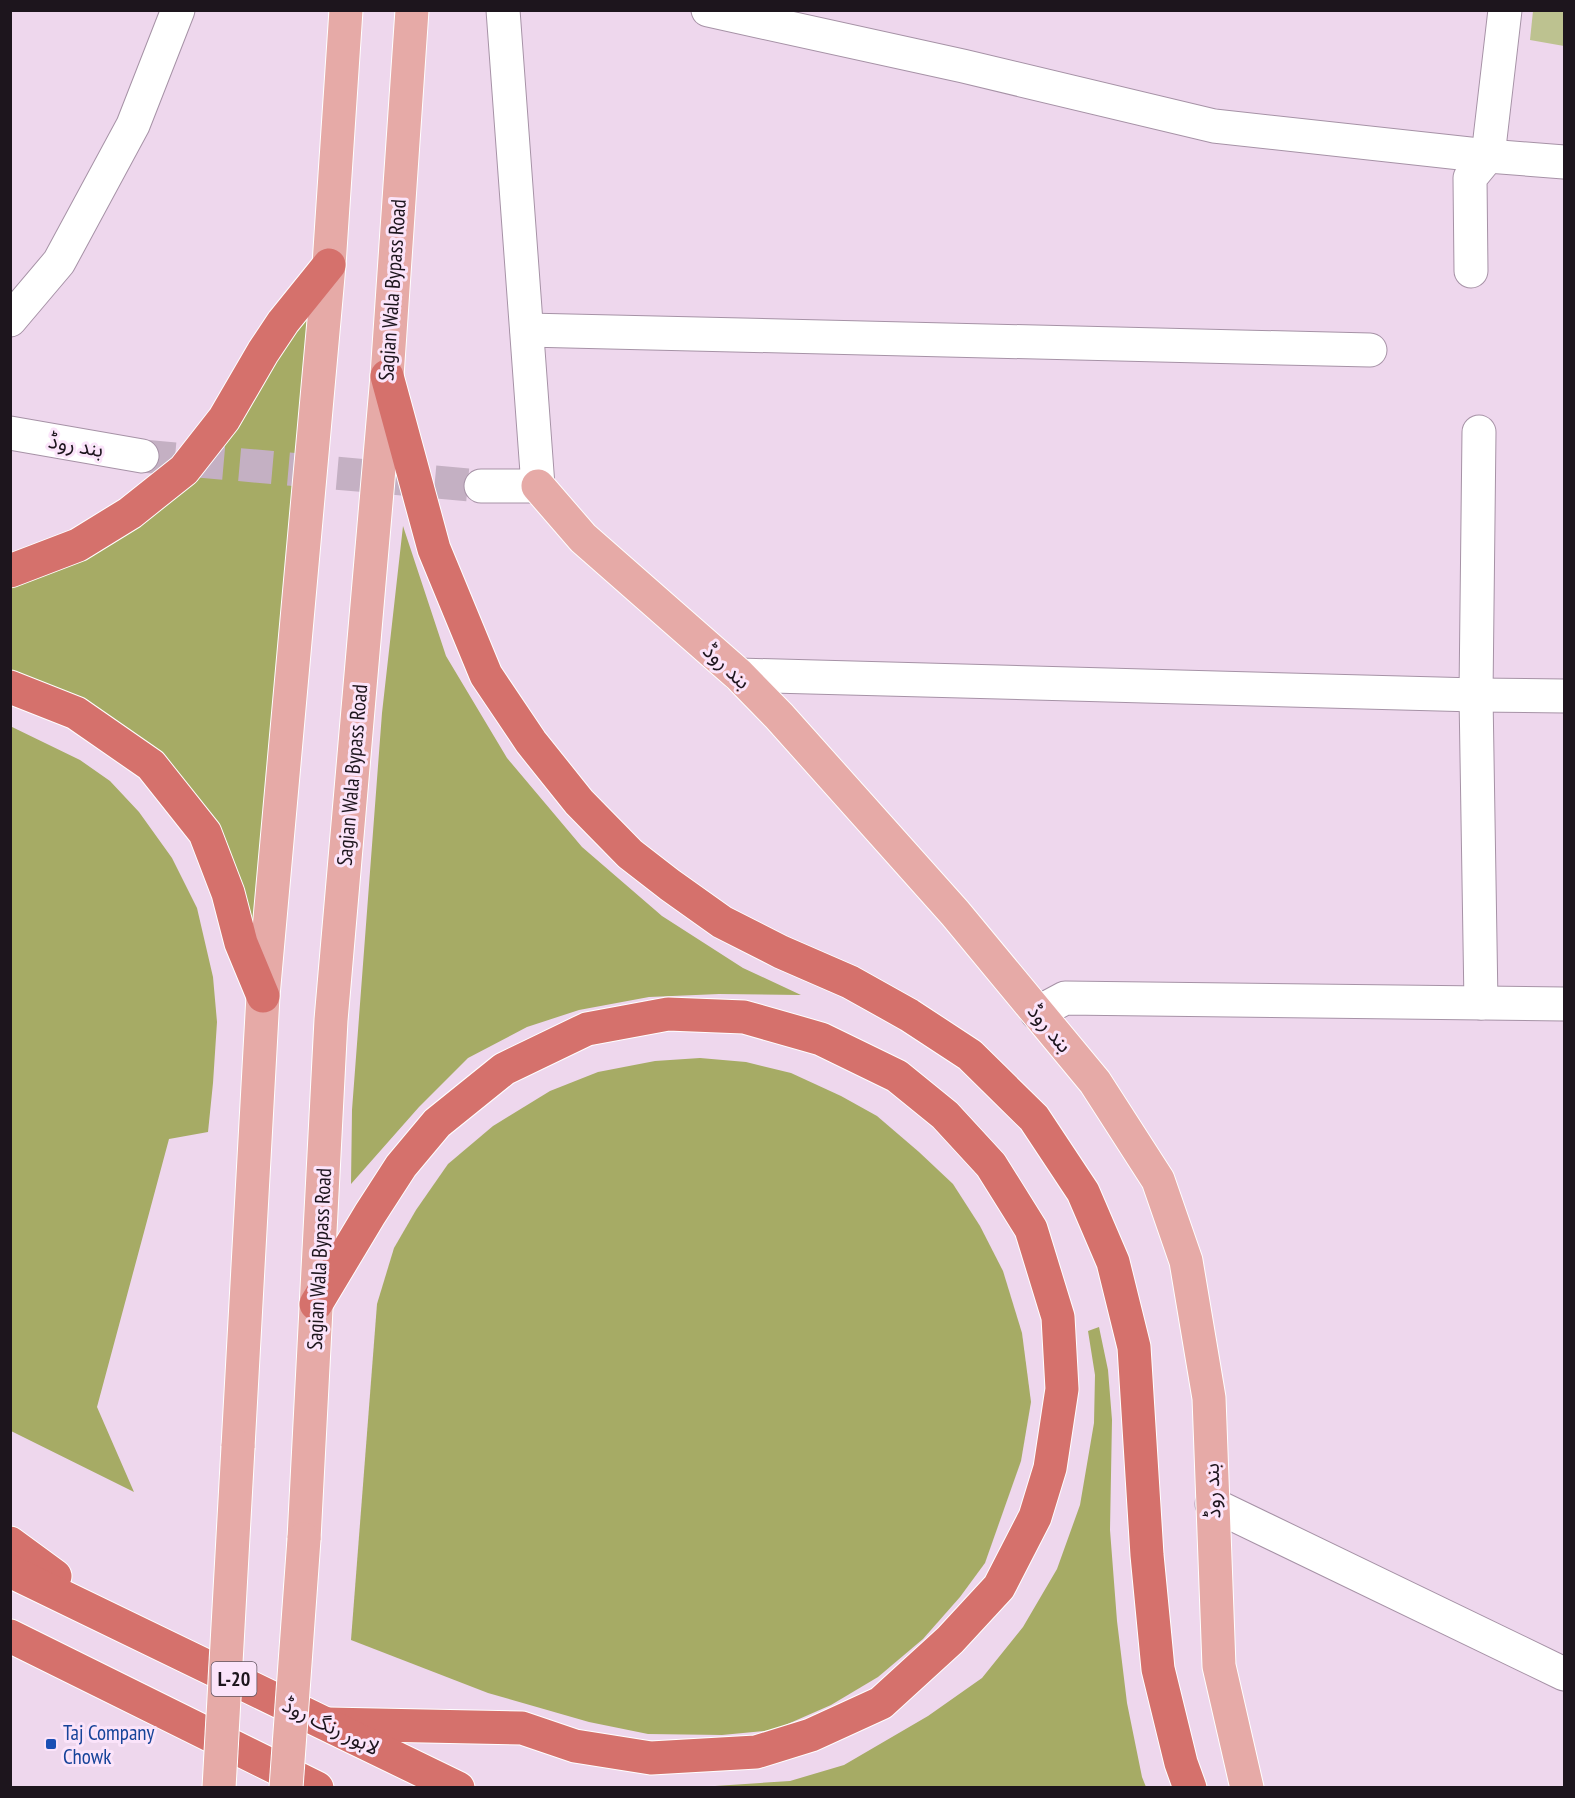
<svg xmlns="http://www.w3.org/2000/svg" width="1575" height="1798" viewBox="0 0 1575 1798" font-family="'PT Sans Narrow','Noto Sans Arabic',sans-serif">
  <rect width="100%" height="100%" fill="#eed7ed"/>
  <path fill="#bdc290" d="M1533,11H1564V46L1530,40Z"/>
  <g fill="#a6ab65">
    <path d="M326,269L263,996L228,893L151,765L11,687L10,571L130,513Z"/>
    <path d="M403,526L446,656L507,758L582,847L662,916L743,968L801,995L719,994L649,997L579,1010L527,1027L468,1058L419,1107L351,1184L352,1110L382,713Z"/>
    <path d="M10,726L80,760L110,781L139,812L172,858L197,908L213,977L217,1022L213,1083L208,1132L169,1139L97,1407L134,1492L11,1431Z"/>
    <path d="M700,1058L746,1062L791,1073L841,1096L877,1116L919,1152L953,1184L980,1226L1003,1271L1022,1333L1031,1402L1021,1461L985,1563L960,1597L923,1639L878,1677L831,1705L774,1730L722,1735L648,1734L589,1722L488,1693L351,1640L377,1304L394,1248L416,1210L448,1164L493,1126L550,1091L598,1072L655,1061Z"/>
    <path d="M1099,1327L1108,1370L1112,1420L1110,1530L1117,1621L1127,1703L1142,1777L1146,1787H700L790,1781L844,1765L928,1716L982,1678L1023,1627L1057,1569L1080,1505L1094,1423L1095,1375L1088,1331Z"/>
  </g>
  <g fill="none" stroke-linecap="round" stroke-linejoin="round">
    <path stroke="#c4b0c3" stroke-width="33" stroke-dasharray="33 16" stroke-linecap="butt" d="M142,456L481,486"/>
    <g stroke="#a692a6" stroke-width="35">
      <g id="minor">
        <path d="M708,10L963,66L1214,126L1488,156L1564,162"/>
        <path d="M1471,271L1470,178L1488,156L1505,10"/>
        <path d="M10,320L59,262L133,125L178,10"/>
        <path d="M527,330L1370,350"/>
        <path d="M1479,432L1476,695L1481,1003"/>
        <path d="M10,433L142,456"/>
        <path d="M481,486H538L503,10"/>
        <path d="M739,675L1476,695L1564,696"/>
        <path d="M1037,1013L1065,998L1564,1004"/>
        <path d="M1212,1504L1564,1674"/>
      </g>
    </g>
    <g stroke="#fff" stroke-width="35">
      <g id="major">
        <path d="M538,486L583,538L739,675L779,716L955,913L1095,1082L1158,1180L1186,1261L1209,1398L1219,1666L1247,1788"/>
        <path d="M238,1447L263,996L329,265L346,10"/>
        <path d="M304,1539L331,1020L387,376L412,10"/>
      </g>
    </g>
    <g stroke="#fff" stroke-width="35">
      <g id="highway">
        <path d="M387,376L434,549L486,675L531,742L579,802L630,854L670,885L722,922L781,952L850,982L909,1015L970,1055L1034,1118L1083,1192L1113,1262L1134,1347L1147,1555L1158,1669L1181,1763L1190,1788"/>
        <path d="M10,571L78,545L130,513L184,470L224,419L263,352L283,322L329,265"/>
        <path d="M10,687L76,713L151,765L205,833L228,893L241,943L263,996"/>
        <path d="M316,1304L370,1214L401,1166L437,1123L504,1069L587,1029L668,1014L744,1017L821,1039L897,1076L945,1115L991,1165L1031,1229L1058,1317L1062,1389L1050,1468L1035,1517L999,1587L950,1640L881,1703L811,1735L756,1752L651,1758L575,1746L522,1728L328,1724"/>
        <path d="M10,1543L55,1576"/>
        <path d="M10,1571L458,1788"/>
        <path d="M10,1636L317,1788"/>
      </g>
    </g>
    <use href="#minor" stroke="#fff" stroke-width="33"/>
    <use href="#major" stroke="#e6aaa7" stroke-width="33"/>
    <use href="#highway" stroke="#d5716c" stroke-width="33"/>
    <g stroke="#fff" stroke-width="35" stroke-linecap="butt">
      <g id="major-bridge">
        <path d="M219,1788L238,1447"/>
        <path d="M286,1788L304,1539"/>
      </g>
    </g>
    <use href="#major-bridge" stroke="#e6aaa7" stroke-width="33"/>
  </g>
  <rect fill="#1a4fb4" stroke="#fbe4fa" stroke-width="2" x="45" y="1738" width="12" height="12" rx="3"/>
  <g text-anchor="middle" dominant-baseline="central" stroke-width="6" stroke-linejoin="round" paint-order="stroke">
    <rect fill="#fbe4fa" stroke="#60535f" stroke-width="1.5" x="211.5" y="1662" width="45" height="34" rx="4.5"/>
    <g font-size="20" font-weight="bold" fill="#1d151d">
      <text x="234" y="1679">L-20</text>
    </g>
    <g font-size="21" fill="#1d151d" stroke="#fbe4fa">
      <text transform="translate(392 290) rotate(-86)">Sagian Wala Bypass Road</text>
      <text transform="translate(76 445) rotate(10)">بند روڈ</text>
      <text transform="translate(727 666) rotate(43)">بند روڈ</text>
      <text transform="translate(352 775) rotate(-85)">Sagian Wala Bypass Road</text>
      <text transform="translate(1050 1028) rotate(50)">بند روڈ</text>
      <text transform="translate(319 1259) rotate(-87)">Sagian Wala Bypass Road</text>
      <text transform="translate(1212 1491) rotate(-92)">بند روڈ</text>
      <text transform="translate(331 1726) rotate(26)">لاہور رنگ روڈ</text>
    </g>
    <g font-size="21" fill="#164399" stroke="#fbe4fa" text-anchor="start">
      <text x="63" y="1732">Taj Company<tspan x="63" dy="24">Chowk</tspan></text>
    </g>
  </g>
  <rect width="1575" height="1798" fill="none" stroke="#1d151d" stroke-width="24"/>
</svg>
